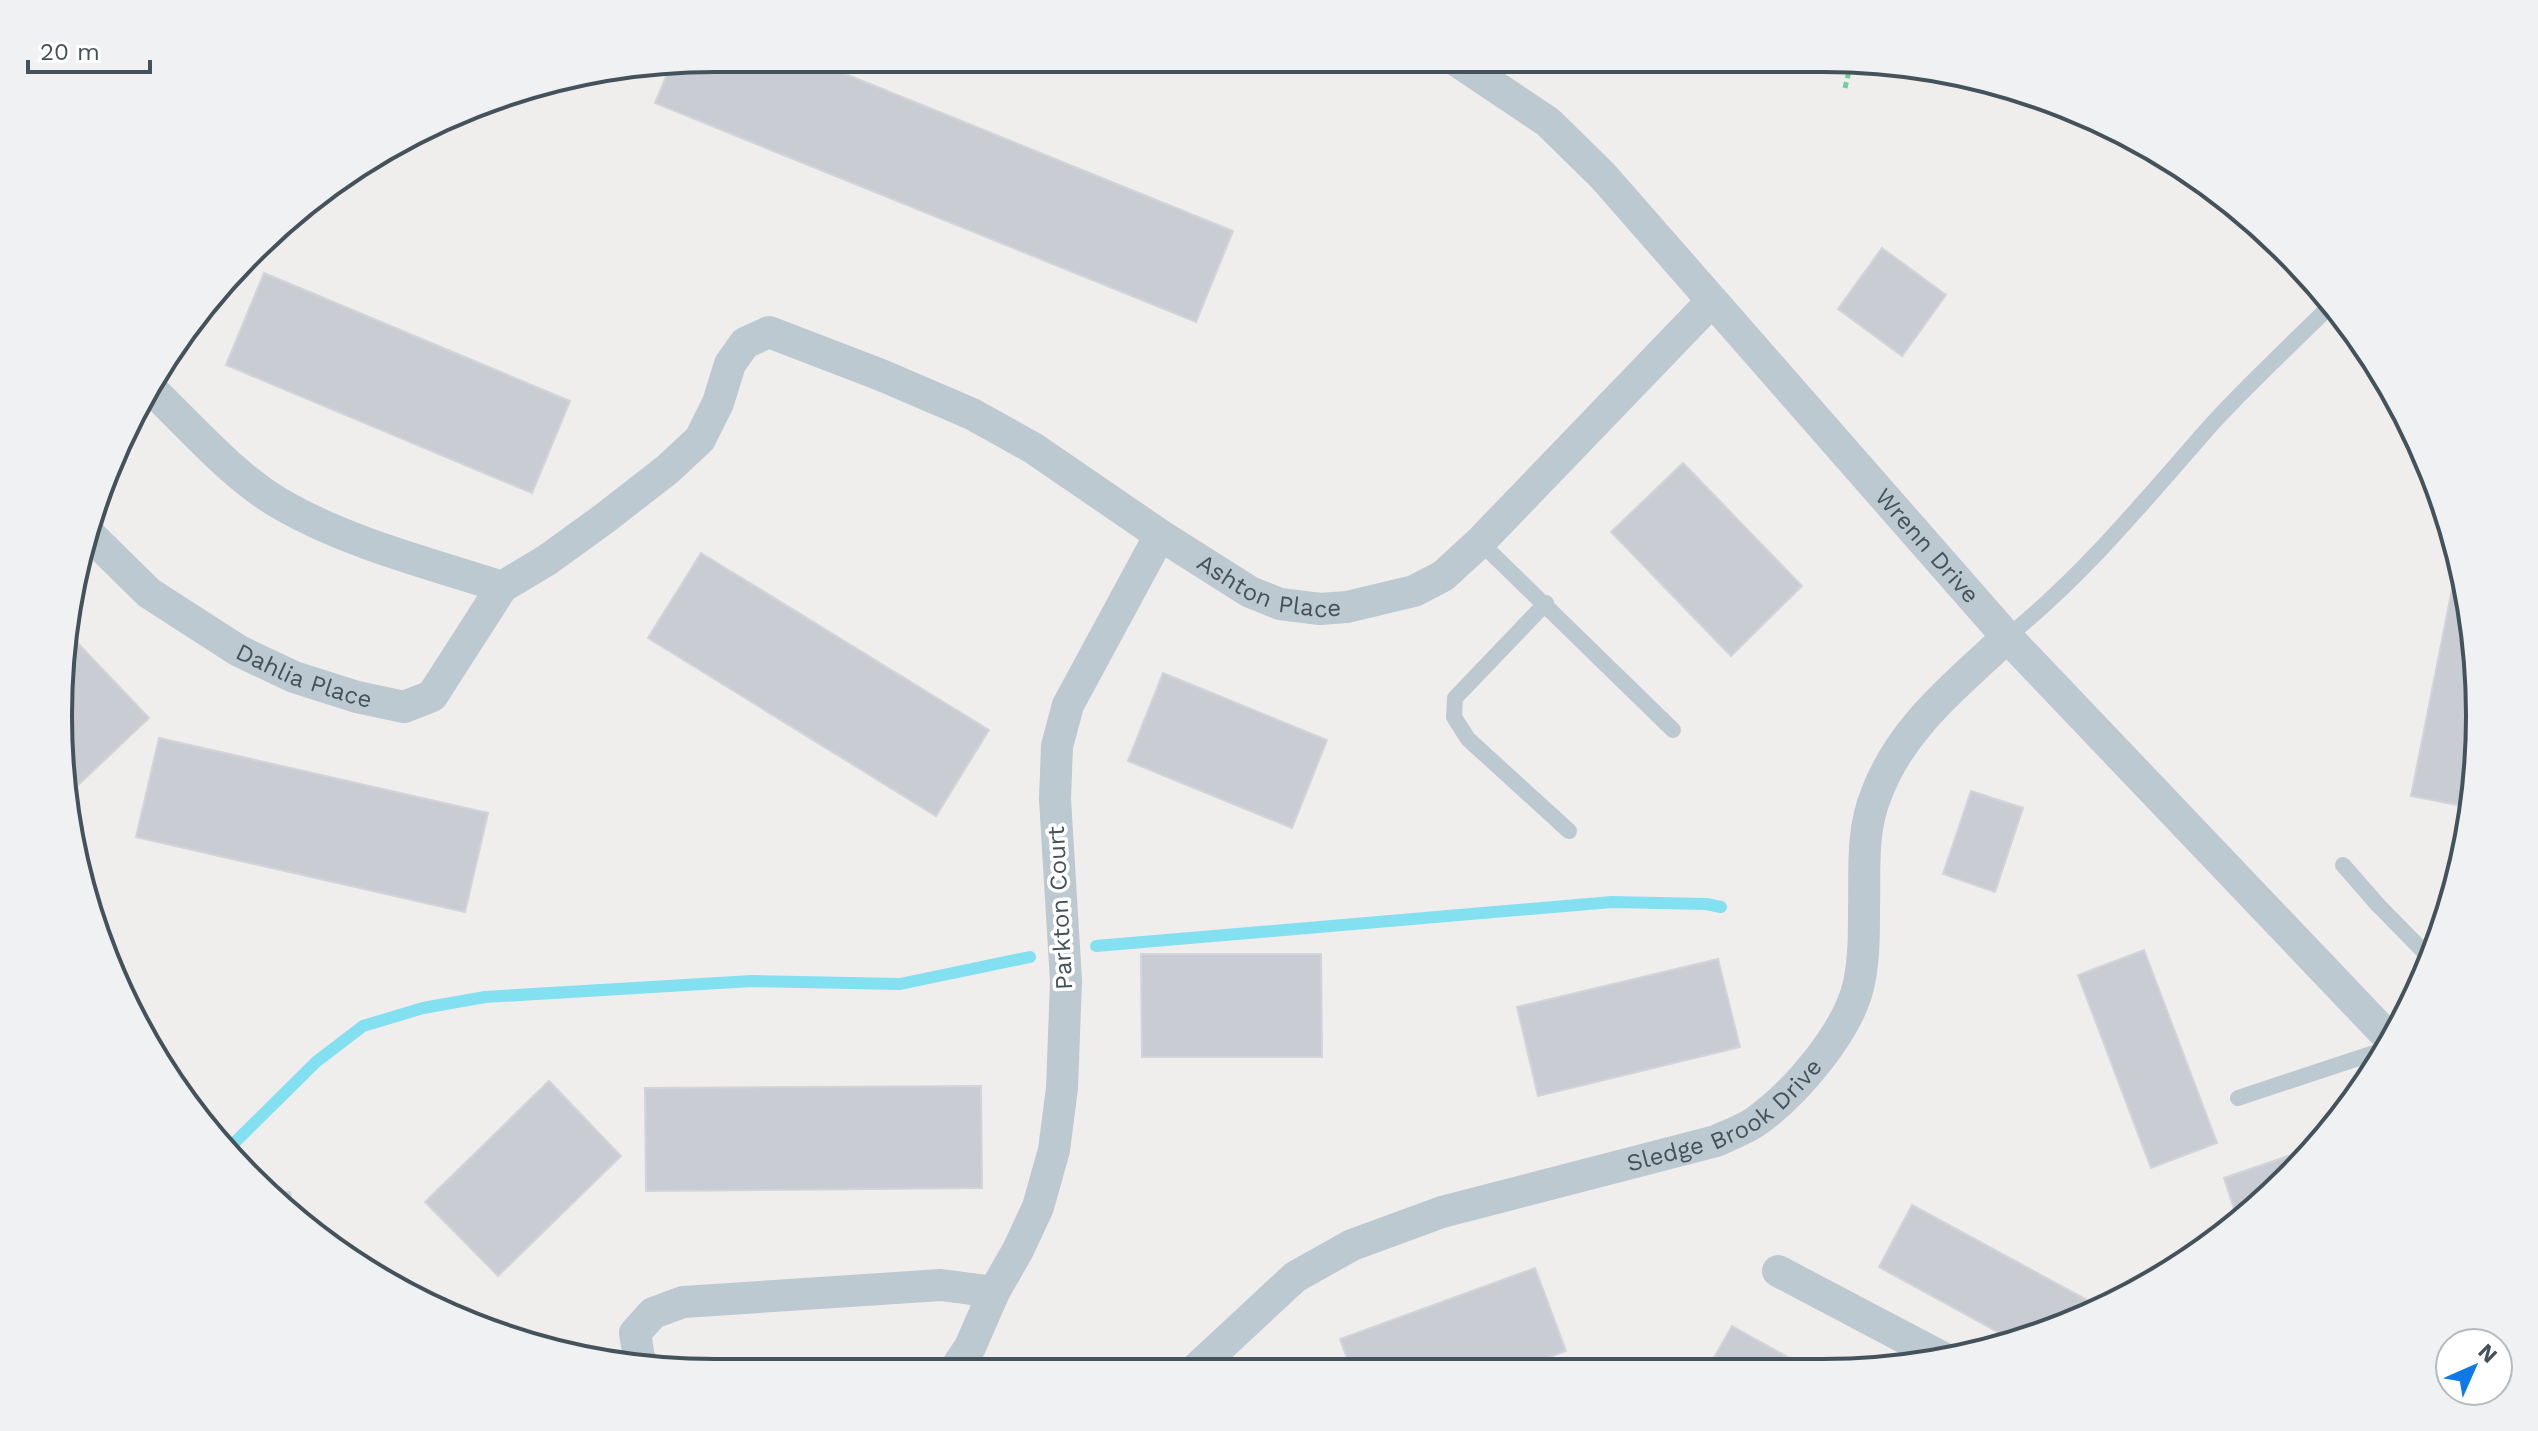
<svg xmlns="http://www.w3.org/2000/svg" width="2538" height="1431" viewBox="0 0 2538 1431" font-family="'Work Sans',sans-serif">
  <rect width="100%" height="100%" fill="#f0eded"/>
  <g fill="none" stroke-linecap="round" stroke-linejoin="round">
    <g stroke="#83e0f0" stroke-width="12">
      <path d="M1096,946L1612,902L1706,904L1721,907"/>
      <path d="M225,1152L316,1062L363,1026L423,1008L485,997L752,981L900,984L1030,957"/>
    </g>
  </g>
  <g fill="#c9ccd2" stroke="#d1d4d9" stroke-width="2">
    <path d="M716,58H806L1233,231L1196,322L655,103L671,65Z"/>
    <path d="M1882,248L1946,295L1902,356L1838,309Z"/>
    <path d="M264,273L570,401L532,493L226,365Z"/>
    <path d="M1683,463L1802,586L1731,656L1611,532Z"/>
    <path d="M701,553L989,730L936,816L648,638Z"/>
    <path d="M2459,554L2479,673L2473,808L2411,796Z"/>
    <path d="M71,636L149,718L75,788L64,776L59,758Z"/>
    <path d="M1163,673L1327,740L1292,828L1128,761Z"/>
    <path d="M159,738L488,813L465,912L136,837Z"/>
    <path d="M1971,791L2023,808L1995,892L1943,874Z"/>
    <path d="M2144,950L2217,1143L2151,1168L2078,975Z"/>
    <path d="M1141,954H1321L1322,1057H1142Z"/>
    <path d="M1718,959L1740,1047L1538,1096L1517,1007Z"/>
    <path d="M549,1081L621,1156L498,1276L425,1202Z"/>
    <path d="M981,1086L982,1188L646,1191L645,1088Z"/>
    <path d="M2297,1153L2300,1164L2288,1180L2238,1221L2224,1178Z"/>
    <path d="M290,1192L292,1207L275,1193Z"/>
    <path d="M1912,1205L2098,1306L2034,1338L2016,1342L1879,1267Z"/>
    <path d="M1535,1268L1566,1351L1516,1369H1351L1340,1339Z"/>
    <path d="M1732,1326L1807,1368H1708Z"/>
  </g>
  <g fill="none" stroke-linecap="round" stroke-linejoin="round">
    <path stroke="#6ed09a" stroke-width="5" stroke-dasharray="6 4" stroke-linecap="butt" d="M1845,88L1852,59"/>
    <g stroke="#bcc9d0" stroke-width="16">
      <path d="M1480,542L1673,730"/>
      <path d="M1546,603L1455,698L1454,717L1468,739L1569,831"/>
      <path d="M2007,637C2085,574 2145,500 2211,425C2249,383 2292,344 2333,303"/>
      <path d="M2343,865L2378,905L2431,959"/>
      <path d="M2238,1098L2389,1048"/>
    </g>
    <g stroke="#bcc9d0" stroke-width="32">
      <path id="s1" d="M1454,59L1548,122L1603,176L2007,637L2393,1042"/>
      <path d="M151,389C192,428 235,479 284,506C351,544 429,563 502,587"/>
      <path id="s2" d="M87,532L149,593L239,651L294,677L357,697L404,707L432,696L502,587L547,560L605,518L668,469L700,439L718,403L730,364L745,343L769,332L881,375L972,414L1033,448L1160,535L1250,592L1280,604L1320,609L1347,607L1414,591L1443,576L1480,542L1711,302"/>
      <path d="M1778,1271L1945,1359"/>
      <path d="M644,1366L639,1358L635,1333L653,1313L683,1302L941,1285L994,1292"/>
      <path id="s3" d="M1195,1370L1295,1277L1352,1245L1442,1212L1716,1141C1729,1135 1743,1130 1755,1122C1795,1094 1849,1031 1859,983C1864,959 1864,934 1864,910C1865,871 1861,832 1876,795C1901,727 1956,686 2007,637"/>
      <path d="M954,1371L970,1347L994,1292L1018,1250L1038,1207L1054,1150L1062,1088L1066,981L1055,799L1057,746L1068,705L1160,535"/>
    </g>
  </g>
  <g text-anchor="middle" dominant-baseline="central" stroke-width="7" stroke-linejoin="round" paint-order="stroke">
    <g font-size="24" fill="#44525b" stroke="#fff">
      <text stroke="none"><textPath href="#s1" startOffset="682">Wrenn Drive</textPath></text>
      <text stroke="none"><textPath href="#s2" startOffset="1476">Ashton Place</textPath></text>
      <text stroke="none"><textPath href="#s2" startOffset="264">Dahlia Place</textPath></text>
      <text transform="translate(1060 908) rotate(-93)">Parkton Court</text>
      <text stroke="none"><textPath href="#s3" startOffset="600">Sledge Brook Drive</textPath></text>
    </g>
  </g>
  <path d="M0 0H2538V1431H0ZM715 72H1823A643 643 0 0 1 2466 715V716A643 643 0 0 1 1823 1359H715A643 643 0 0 1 72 716V715A643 643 0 0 1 715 72Z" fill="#f0f1f2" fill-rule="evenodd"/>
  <path fill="none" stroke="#44525b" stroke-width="4" d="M715 72H1823A643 643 0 0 1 2466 715V716A643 643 0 0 1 1823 1359H715A643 643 0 0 1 72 716V715A643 643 0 0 1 715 72Z"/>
  <g transform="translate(2474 1367) rotate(45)"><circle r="38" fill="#ffffff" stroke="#b4babd" stroke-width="2"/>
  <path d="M0-6L14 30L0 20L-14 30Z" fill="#0f7ae7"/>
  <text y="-12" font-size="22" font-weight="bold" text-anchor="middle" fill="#44525b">N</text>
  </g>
  <path d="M28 60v12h122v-12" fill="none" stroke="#44525b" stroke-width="4"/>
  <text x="40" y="60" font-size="24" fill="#44525b" stroke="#ffffff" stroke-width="6" paint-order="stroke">20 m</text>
</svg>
